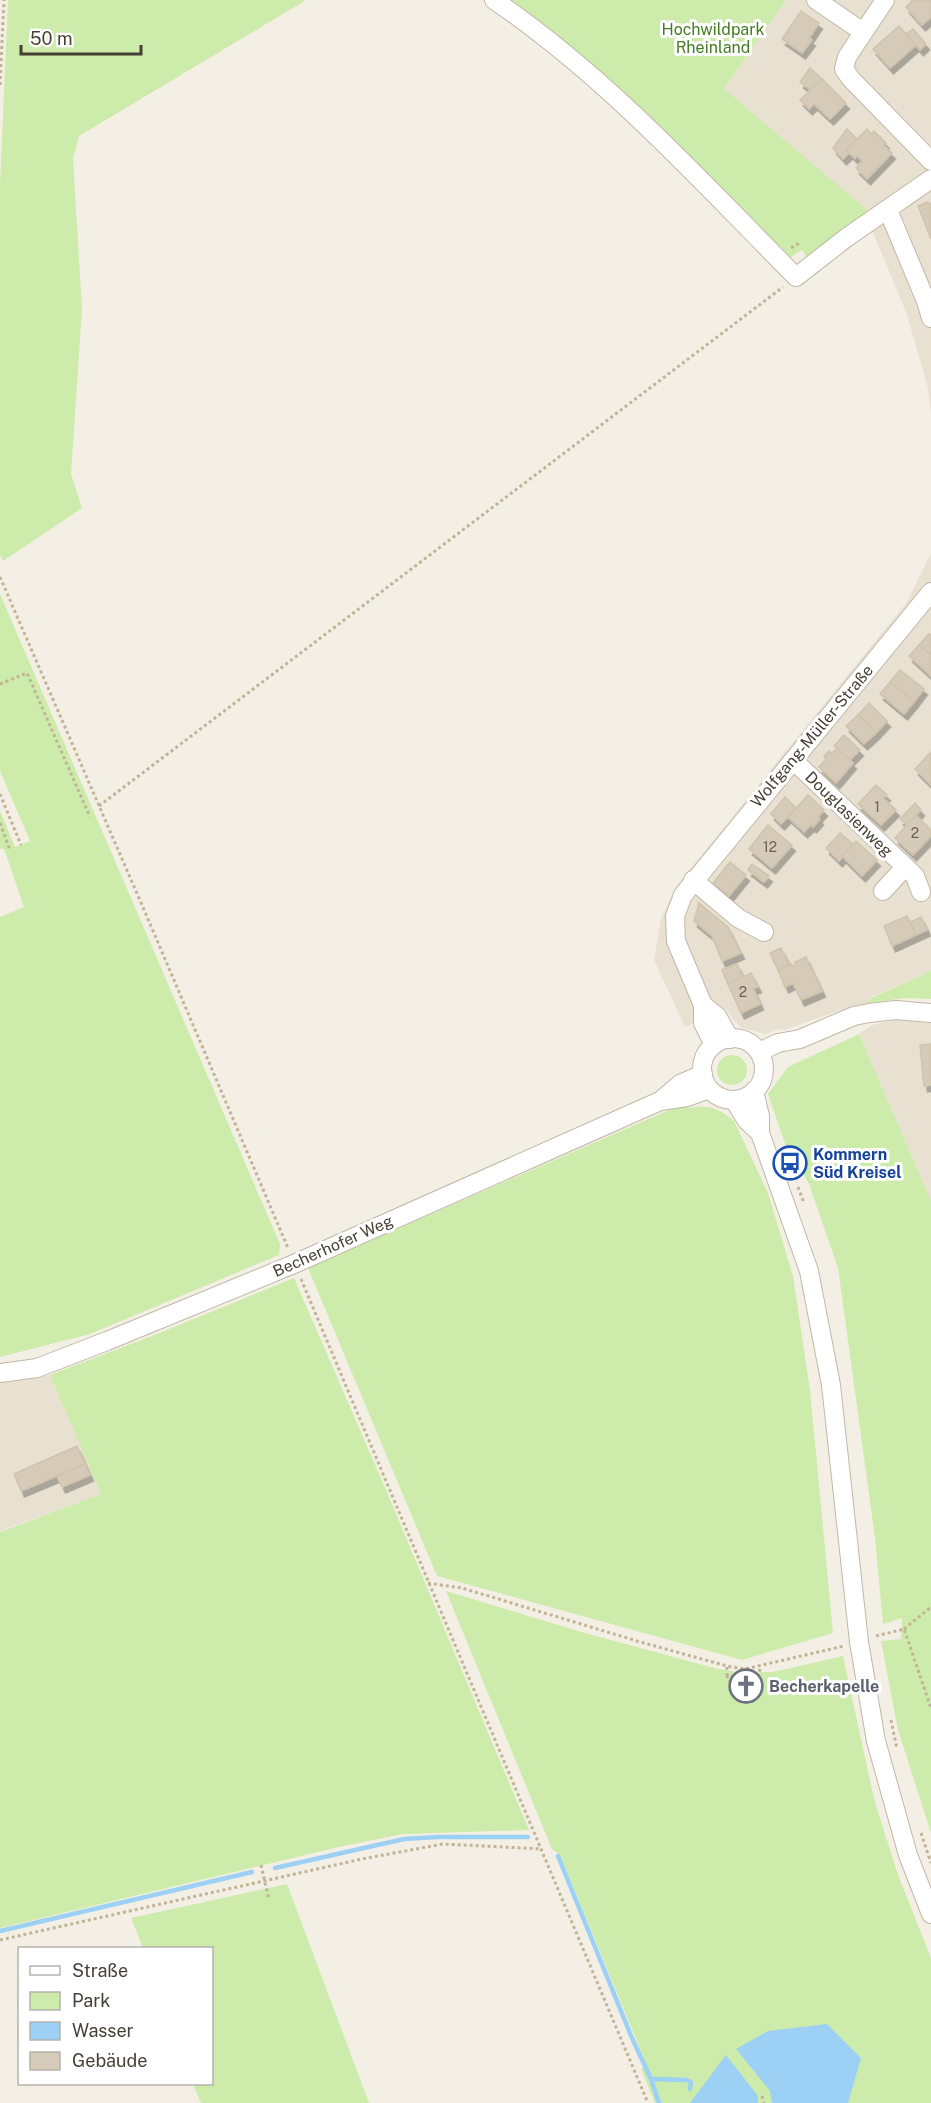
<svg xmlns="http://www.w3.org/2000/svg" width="931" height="2103" viewBox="0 0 931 2103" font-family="'Public Sans',sans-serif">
  <defs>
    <filter id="shadow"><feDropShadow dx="3.5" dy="6" stdDeviation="0" flood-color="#0004"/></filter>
  </defs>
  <rect width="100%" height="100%" fill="#f4efe5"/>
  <g fill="#e8e1d2">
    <path d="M786,0H931V413L927,384L906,312L872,230L724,89Z"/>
    <path d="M931,553V971L869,998L868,1003L844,1009L784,1030L777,1029L766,1034L742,1028L733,1020L726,1009L685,1027L654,960L661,919L677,885L907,602Z"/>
    <path d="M896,1020L931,1022V1201L859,1034L872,1025Z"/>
    <path d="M50,1375L102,1494L0,1531V1382Z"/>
  </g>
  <g fill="#cdebaa">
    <path d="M8,0H306L79,136L73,159L82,309L71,474L82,508L3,561L0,555V185Z"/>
    <path d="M505,0H786L724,89L872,214L808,259L802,250L789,258L782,248Z"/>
    <path d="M0,594L280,1244L279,1255L90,1334L0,1357V917L24,907L4,849H0V811L15,847L30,841L0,771Z"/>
    <path d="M931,971V999L905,998L868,1003L869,999Z"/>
    <path d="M859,1034L931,1201V1833L898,1730L881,1641L901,1639L902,1618L883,1624L875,1538L838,1268L809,1184L795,1159L790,1158L768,1094L788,1067Z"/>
    <circle cx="732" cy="1070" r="15"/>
    <path d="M685,1103L688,1108C709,1105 717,1107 734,1121L768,1193L793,1276L810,1390L833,1633L742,1660L437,1576L308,1268Z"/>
    <path d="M294,1278L383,1483L529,1830L403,1834L343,1846L0,1928V1532L101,1494L50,1375L162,1332Z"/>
    <path d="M446,1591L585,1633L718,1669L742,1673L773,1672L843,1656L874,1799L898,1875L931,1958V2103H655L641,2069L646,2063L560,1855L552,1849Z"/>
    <path d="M287,1884L369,2103H201L193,2084H212V1948H143L131,1918Z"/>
  </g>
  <g fill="#9cd0f5">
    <path d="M827,2024L861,2058L848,2103H772L770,2091L736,2049L768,2031Z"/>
    <path d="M726,2055L758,2096V2103H690Z"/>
  </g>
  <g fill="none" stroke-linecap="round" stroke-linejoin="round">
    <g stroke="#9cd0f5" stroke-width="4.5">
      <path d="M558,1856L632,2038L651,2079L659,2103"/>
      <path d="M275,1868L404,1839L437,1837H528"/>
      <path d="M0,1931L252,1872"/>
      <path d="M651,2079L686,2080L691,2082L690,2089"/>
    </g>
  </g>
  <g fill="#d6cbb9" stroke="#d1c3ac" stroke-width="1.5" filter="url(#shadow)">
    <path d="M913,0H931V17L922,25L906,7Z"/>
    <path d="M801,11L819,23L809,38L812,40L802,53L782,39Z"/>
    <path d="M899,26L916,45L890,68L873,49Z"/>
    <path d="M913,29L926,44L920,50L906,34Z"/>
    <path d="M810,68L822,79L811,90L800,82Z"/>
    <path d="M822,79L846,103L830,119L814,104L809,109L800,100Z"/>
    <path d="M847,129L857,139L846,150L849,153L843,159L833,148Z"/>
    <path d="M867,129L871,134L874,131L886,143L883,145L892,153L867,179L856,168L862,161L857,155L855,158L846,150Z"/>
    <path d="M928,202L929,204L931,203V239L918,206Z"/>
    <path d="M929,634L931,635V655L919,645Z"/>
    <path d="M919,645L931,655V676L909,656Z"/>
    <path d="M900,670L924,689L914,702L890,682Z"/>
    <path d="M890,682L914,702L904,714L880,694Z"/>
    <path d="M869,703L887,721L876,733L858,715Z"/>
    <path d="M858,715L876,733L864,744L846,726Z"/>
    <path d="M844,735L860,750L850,760L834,746Z"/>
    <path d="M837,748L853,763L836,783L819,767L826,759L824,756L829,751L832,753Z"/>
    <path d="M931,752V785L915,769Z"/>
    <path d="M876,785L887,795L883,798L896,810L881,825L858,804Z"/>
    <path d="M808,795L824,810L818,817L820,819L813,827L811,825L804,832L788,817Z"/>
    <path d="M785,797L796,808L781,824L771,814Z"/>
    <path d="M915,803L921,810L907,825L900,819Z"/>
    <path d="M916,815L931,830V836L913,855L895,838Z"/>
    <path d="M768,825L792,845L772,868L749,849Z"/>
    <path d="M840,833L853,844L839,861L826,848Z"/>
    <path d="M856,841L877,860L862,876L842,856Z"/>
    <path d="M730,862L746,875L729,896L713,883Z"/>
    <path d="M752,864L769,876L764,882L748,870Z"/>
    <path d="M699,903L728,927L741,953L722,961L712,936L694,921Z"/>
    <path d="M907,916L916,935L892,946L884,926Z"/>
    <path d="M921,917L927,930L916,935L910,922Z"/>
    <path d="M781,948L789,965L778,970L770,953Z"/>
    <path d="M806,957L822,991L801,1000L793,983L785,987L778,970L791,964L792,966L796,964L795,962Z"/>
    <path d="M737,964L743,977L728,984L722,970Z"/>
    <path d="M751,973L758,987L753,988L760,1004L741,1013L728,984Z"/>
    <path d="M931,1044V1085L924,1086L920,1045Z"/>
    <path d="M77,1446L85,1464L21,1491L14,1474Z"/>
    <path d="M85,1464L90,1475L62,1487L57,1476Z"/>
    <path d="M749,1679V1696L742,1697L741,1680Z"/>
  </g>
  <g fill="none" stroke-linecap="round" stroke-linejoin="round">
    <g stroke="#c0b7a7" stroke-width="20">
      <g id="minor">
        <path d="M494,0C608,78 700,180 796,277L846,238L931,179"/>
        <path d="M816,0L863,32"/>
        <path d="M885,0L847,57L844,69L851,79L931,161"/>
        <path d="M888,210L926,301L931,318"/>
        <path d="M793,760L915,876L921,892"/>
        <path d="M693,880L738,918L764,932"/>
        <path d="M883,891L905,867"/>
        <path d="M703,1005L717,1016L730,1039"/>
        <circle cx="733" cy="1069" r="31"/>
        <path d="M714,1045L703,1023V1005L676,941L675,916L683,895L931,592"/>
        <path d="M759,1052L778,1043L800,1039L854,1016L869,1013L896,1010L931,1013"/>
        <path d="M754,1091L760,1116V1133L809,1271L831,1385L859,1642L876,1741L908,1855L931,1914"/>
        <path d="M734,1100L747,1121L760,1133"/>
        <path d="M660,1101L680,1084L703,1074"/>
        <path d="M0,1373L37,1368L107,1341L294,1264L660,1101L687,1097L709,1089"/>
      </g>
    </g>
    <g stroke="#c2b397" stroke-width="3" stroke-dasharray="3 3" stroke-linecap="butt">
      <path d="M0,85L4,0"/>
      <path d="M791,248L801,242"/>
      <path d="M0,577L142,905L288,1248"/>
      <path d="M0,684L27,673L90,817"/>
      <path d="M0,794L21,845"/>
      <path d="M99,806L783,287"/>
      <path d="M0,823L10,850"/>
      <path d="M798,1187L804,1203"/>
      <path d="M301,1279L648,2103"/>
      <path d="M428,1583L462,1588L637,1641L727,1666L745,1669L844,1646"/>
      <path d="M904,1629L931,1607"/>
      <path d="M876,1636L904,1629L931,1708"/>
      <path d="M727,1667V1675L739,1679L757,1676"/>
      <path d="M727,1675L728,1680L732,1683L746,1682L758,1676L761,1666"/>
      <path d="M891,1720L897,1749"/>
      <path d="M921,1833L931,1863"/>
      <path d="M261,1865L269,1900"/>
      <path d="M0,1940L362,1859L443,1844L542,1849"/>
      <path d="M762,2096L764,2103"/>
    </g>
    <use href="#minor" stroke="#fff" stroke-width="18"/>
  </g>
  <defs>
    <g id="bus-ring" transform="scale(1.725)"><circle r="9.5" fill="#fff" stroke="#1a4fb4" stroke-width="1.5"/><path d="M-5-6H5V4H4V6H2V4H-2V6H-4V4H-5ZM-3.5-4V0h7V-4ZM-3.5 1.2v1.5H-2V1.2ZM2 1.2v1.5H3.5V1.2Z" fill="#1a4fb4"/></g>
    <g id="church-ring" transform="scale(1.725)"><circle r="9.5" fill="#fff" stroke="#6b7280" stroke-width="1.5"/><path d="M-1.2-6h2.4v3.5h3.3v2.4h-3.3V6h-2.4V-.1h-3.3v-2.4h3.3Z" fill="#6b7280"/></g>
  </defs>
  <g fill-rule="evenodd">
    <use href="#bus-ring" x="790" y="1163"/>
    <use href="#church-ring" x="746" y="1686"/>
  </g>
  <g text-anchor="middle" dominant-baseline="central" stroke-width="6" stroke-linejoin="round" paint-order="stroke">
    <g font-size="14" fill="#6a6255">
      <text x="877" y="807">1</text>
      <text x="915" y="833">2</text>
      <text x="770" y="847">12</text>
      <text x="743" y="992">2</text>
    </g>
    <g font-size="16" fill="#447c23" stroke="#fff">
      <text x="713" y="29">Hochwildpark<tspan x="713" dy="18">Rheinland</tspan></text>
    </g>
    <g font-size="16" fill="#463f34" stroke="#fff">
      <text transform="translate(812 736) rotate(-50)">Wolfgang-Müller-Straße</text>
      <text transform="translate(849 814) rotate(44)">Douglasienweg</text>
      <text transform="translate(333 1246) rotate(-24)">Becherhofer Weg</text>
    </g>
    <g font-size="16" font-weight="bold" fill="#164399" stroke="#fff" text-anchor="start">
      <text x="813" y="1154">Kommern<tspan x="813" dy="18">Süd Kreisel</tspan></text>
    </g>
    <g font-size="16" font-weight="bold" fill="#5b616d" stroke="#fff" text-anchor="start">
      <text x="769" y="1686">Becherkapelle</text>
    </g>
  </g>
  <rect x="18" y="1947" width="195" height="138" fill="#ffffff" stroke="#b5b2ae" stroke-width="1.5"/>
  <rect x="30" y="1966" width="30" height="9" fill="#ffffff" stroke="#b5b2ae" stroke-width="1.5"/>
  <text x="72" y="1977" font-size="18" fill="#463f34">Straße</text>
  <rect x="30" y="1992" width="30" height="18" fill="#cdebaa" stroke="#b5b2ae" stroke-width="1.5"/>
  <text x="72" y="2007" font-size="18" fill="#463f34">Park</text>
  <rect x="30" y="2022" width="30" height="18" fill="#9cd0f5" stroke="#b5b2ae" stroke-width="1.5"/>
  <text x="72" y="2037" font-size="18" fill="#463f34">Wasser</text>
  <rect x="30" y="2052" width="30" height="18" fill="#d6cbb9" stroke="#b5b2ae" stroke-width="1.5"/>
  <text x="72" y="2067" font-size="18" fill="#463f34">Gebäude</text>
  <path d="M21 45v9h120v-9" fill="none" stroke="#463f34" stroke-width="3"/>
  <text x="30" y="45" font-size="18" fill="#463f34" stroke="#ffffff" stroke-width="4.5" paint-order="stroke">50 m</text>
</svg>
